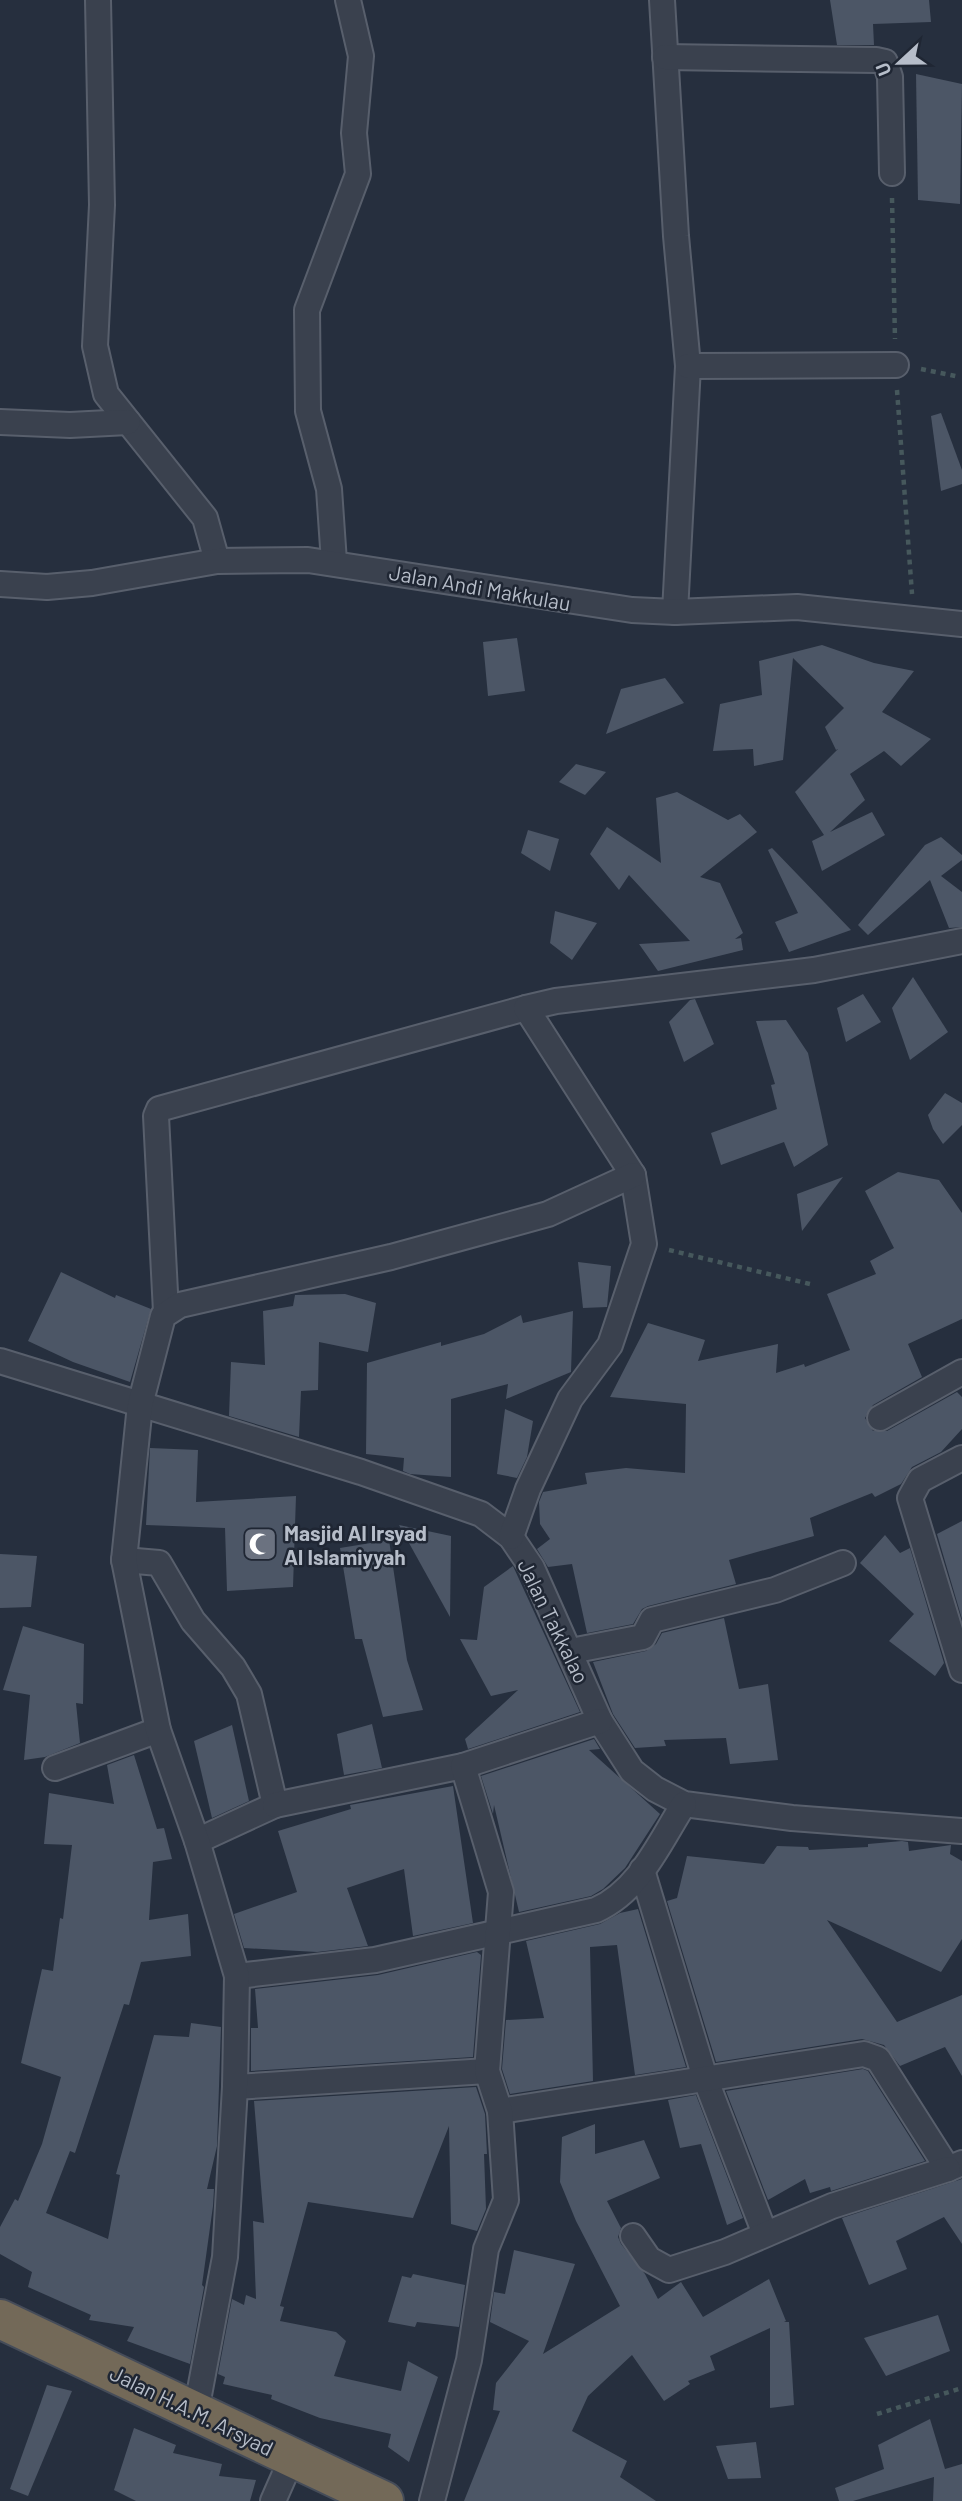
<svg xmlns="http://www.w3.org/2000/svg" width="962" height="2501" viewBox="0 0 962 2501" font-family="Barlow,sans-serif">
  <rect width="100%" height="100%" fill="#262f3e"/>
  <g fill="#4c5666">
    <path d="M830,0H929L931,22L873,24L874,45H837Z"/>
    <path d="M916,74L962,84L960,204L918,200Z"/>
    <path d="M941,413L962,470V484L941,491L931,416Z"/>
    <path d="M517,638L525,691L488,696L483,642Z"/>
    <path d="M822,645L874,663L914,671L882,712L931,739L901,766L884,751L850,774L865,800L830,832L872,812L885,835L822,871L812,841L824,835L795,792L838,749L836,750L825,727L844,708L793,658L783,760L754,766L753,749L713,751L720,704L762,695L759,661Z"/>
    <path d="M665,678L684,703L606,734L621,689Z"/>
    <path d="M576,764L606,772L585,795L559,782Z"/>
    <path d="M677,792L728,820L740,814L757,832L700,877L720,883L743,933L735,939L741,938L743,950L658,971L639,944L690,941L629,875L619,890L590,854L607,827L661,863L656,798Z"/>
    <path d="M528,830L559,839L550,871L521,853Z"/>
    <path d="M941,837L962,855V860L941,876L962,892V927L949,928L930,880L868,935L858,925L925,845Z"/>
    <path d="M772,848L851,930L789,952L775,922L798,913L768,850Z"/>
    <path d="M555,911L597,923L572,960L550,943Z"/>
    <path d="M913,977L948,1032L910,1060L892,1008Z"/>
    <path d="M863,994L881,1022L846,1042L837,1008Z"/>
    <path d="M695,999L714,1044L684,1062L669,1022L690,1000Z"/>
    <path d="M786,1020L808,1053L828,1145L794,1167L784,1142L721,1165L711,1133L777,1109L771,1085L775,1084L756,1021Z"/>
    <path d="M945,1093L962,1103V1125L943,1144L933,1129L928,1115Z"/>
    <path d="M898,1172L939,1180L962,1213V1319L908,1344L922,1377L873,1405L865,1418L873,1431H887L957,1392L962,1397V1429L941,1452L912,1467L901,1484L875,1497L872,1493L810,1518L814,1536L729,1560L736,1584L648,1606L642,1609L633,1624L587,1633L572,1564L548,1567L537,1549L550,1539L540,1524L539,1502L543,1492L587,1484L585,1473L626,1468L685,1473L686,1404L610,1397L648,1323L705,1340L698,1361L778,1344L776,1373L804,1364L805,1367L850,1350L827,1294L876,1274L870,1261L894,1248L865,1191Z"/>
    <path d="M843,1177L802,1231L797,1194Z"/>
    <path d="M578,1262L611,1266L607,1307L583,1308Z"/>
    <path d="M61,1272L115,1298L116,1295L151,1309L130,1382L73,1362L28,1341Z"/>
    <path d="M345,1294L376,1303L368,1352L319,1342L318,1390L301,1391L299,1437L229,1416L231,1362L265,1365L263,1311L293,1306L295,1295Z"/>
    <path d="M573,1311L571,1372L506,1399L508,1384L451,1399V1477L410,1474L403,1471L404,1458L366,1454L367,1363L441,1342V1346L484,1334L521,1315L523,1323Z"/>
    <path d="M505,1409L533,1421L527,1457L517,1478L497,1474Z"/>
    <path d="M150,1448L198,1450L196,1502L296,1496L293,1587L227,1591L225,1528L146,1525Z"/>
    <path d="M962,1521V1619L937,1534Z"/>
    <path d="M399,1525L451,1536L450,1617Z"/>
    <path d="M885,1535L900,1553L910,1548L944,1663L935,1676L889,1641L914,1614L860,1563Z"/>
    <path d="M389,1540L407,1660L423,1710L383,1717L362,1639H355L340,1548Z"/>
    <path d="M0,1554L37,1556L31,1607L0,1608Z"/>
    <path d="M513,1566L580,1712L468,1749L465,1739L518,1690L491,1696L460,1639L477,1640L484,1587Z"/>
    <path d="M724,1618L739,1689L768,1684L778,1760L730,1764L726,1738L664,1740L666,1746L635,1748L613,1714L593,1662L646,1651L656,1644L662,1633Z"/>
    <path d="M23,1626L84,1644L83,1704L76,1703L80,1743L45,1757L24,1760L30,1695L3,1690Z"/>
    <path d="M372,1724L382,1768L344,1775L337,1734Z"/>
    <path d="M232,1725L249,1801L212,1818L194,1741Z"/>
    <path d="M594,1739L600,1749L589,1750L660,1814L625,1868L603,1889L591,1896L519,1912L494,1805L493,1814L481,1776Z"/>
    <path d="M134,1755L157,1829L164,1828L172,1859L153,1862L149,1920L188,1914L191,1956L141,1962L129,2005L124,2004L75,2153L70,2151L46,2213L108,2239L120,2175L116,2174L154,2035L189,2037L191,2023L221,2027L217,2146L207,2189H214L213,2206L202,2285L204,2287L190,2364L127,2341L134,2327L89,2320L91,2315L28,2287L32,2272L0,2254V2227L15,2199L18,2201L42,2144L61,2077L21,2063L42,1969L53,1971L60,1918L63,1919L72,1845L44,1844L49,1793L114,1804L107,1765Z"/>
    <path d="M453,1786L473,1923L413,1936L404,1869L347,1888L368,1946L317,1952L244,1948L234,1914L297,1892L278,1831L351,1809L350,1805Z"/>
    <path d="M902,1841L908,1842L909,1851L951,1845L950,1854L962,1861V1939L941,1972L827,1920L897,2022L962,1995V2076L945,2047L900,2066L884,2045L862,2039L716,2062L667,1901L677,1898L687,1856L764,1864L777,1846L808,1847L809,1850L868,1847V1844Z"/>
    <path d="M638,1909L686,2067L635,2075L617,1945L590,1947L593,2081L510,2094L502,2069L506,2020L544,2018L526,1941L600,1924L620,1913Z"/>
    <path d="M477,1952L481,1955L473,2057L251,2071V2028H258L255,1989L378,1975Z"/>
    <path d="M863,2069L868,2071L925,2161L831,2191L830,2187L810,2193L805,2179L768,2200L726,2091Z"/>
    <path d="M476,2087L485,2114L487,2154H484L486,2209L477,2231L451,2224L449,2126L413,2218L308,2202L280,2306L284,2307L280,2321L336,2332L346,2341L334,2376L401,2391L408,2361L438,2377L409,2462L388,2447L391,2434L320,2418L271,2399L272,2395L223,2384L225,2377L218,2374L232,2299L244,2305L246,2295L256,2299L253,2221L264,2223L254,2101Z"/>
    <path d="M696,2095L743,2218L727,2225L701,2144L680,2148L668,2100Z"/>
    <path d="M595,2124V2154L644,2140L660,2178L607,2201L621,2228L618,2237L621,2244L645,2274L658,2299L681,2282L703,2317L769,2279L786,2321L784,2322H789L794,2405L770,2408V2328L710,2356L715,2370L688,2381L690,2384L664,2401L632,2355L588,2396L572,2431L627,2461L620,2477L656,2501H464L500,2411L493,2410L496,2383L529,2341L490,2322L494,2292L505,2294L514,2250L575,2264L543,2354L620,2306L576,2221L560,2182L562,2137Z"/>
    <path d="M962,2179V2244L944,2217L896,2241L907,2269L869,2285L842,2218Z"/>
    <path d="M413,2274L465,2285L459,2327L417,2322L415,2327L388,2322L402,2276L411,2278Z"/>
    <path d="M938,2315L950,2351L886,2376L864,2338Z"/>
    <path d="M47,2385L72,2391L28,2496L10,2489Z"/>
    <path d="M930,2419L945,2469L962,2464V2501H933L934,2477L853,2501H839L835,2488L884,2469L878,2445Z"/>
    <path d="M134,2428L176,2445L173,2453L222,2464L219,2476L256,2480L250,2501H136L114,2490Z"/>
    <path d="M756,2442L761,2478L728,2479L716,2446Z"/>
  </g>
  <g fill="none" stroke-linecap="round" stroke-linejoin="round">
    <g stroke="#585f6c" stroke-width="28">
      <g id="street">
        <path d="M98,0L102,205L95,346L106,394L205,518L217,561"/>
        <path d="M662,0L676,236L688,366L675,612"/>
        <path d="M665,57L876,60L885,62L890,77L892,173"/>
        <path d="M688,366L896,365"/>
        <path d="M0,422L70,425L128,422"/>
        <path d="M334,562L329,489L308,411L307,310L358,174L354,133L361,56L348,0"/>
        <path d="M0,584L47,587L92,583L217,561L308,560L632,610L675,612L797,607L962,624"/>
        <path d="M166,1312L156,1116L159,1109L526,1008"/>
        <path d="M0,1361L361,1472L481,1514L511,1537L532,1568L600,1721L632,1771L655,1789L684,1804L792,1818L962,1831"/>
        <path d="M880,1418L962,1372"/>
        <path d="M962,1458L920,1480L910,1498L962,1670"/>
        <path d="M511,1537L528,1489L570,1399L610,1345L644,1244L633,1175L526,1008L556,1001L814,970L962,941"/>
        <path d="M124,1560L159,1563L193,1621L233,1667L249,1694L275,1805L197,1841"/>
        <path d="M571,1651L643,1637L652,1620L775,1590L843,1563"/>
        <path d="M55,1768L158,1730"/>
        <path d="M275,1805L463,1766"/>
        <path d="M642,1870L705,2078L765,2234"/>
        <path d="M237,1976L375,1960L596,1910C640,1890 659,1843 684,1804"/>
        <path d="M235,2087L487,2071"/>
        <path d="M500,2111L864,2054L878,2059L948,2169L962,2163"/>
        <path d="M633,2236L649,2259L669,2270L725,2252L832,2206L948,2169"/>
        <path d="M196,2411L225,2257L235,2087L237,1976L197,1841L158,1730L124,1560L140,1405L163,1316L180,1305L391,1257L548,1214L633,1175"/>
        <path d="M273,2501L292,2458"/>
        <path d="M432,2501L469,2360L486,2249L506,2200L500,2111L487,2071L501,1892L463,1766L600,1721"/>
      </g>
    </g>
    <g stroke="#454c59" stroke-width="42">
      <path id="highway" d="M0,2319L384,2501"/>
    </g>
    <g stroke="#46585c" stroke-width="4.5" stroke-dasharray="5 5" stroke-linecap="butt">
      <path d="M892,198L895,339"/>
      <path d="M921,369L960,377"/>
      <path d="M897,390L912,594"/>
      <path d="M669,1250L814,1285"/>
      <path d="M877,2414L962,2388"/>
    </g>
    <use href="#street" stroke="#3a414e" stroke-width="24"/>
    <use href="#highway" stroke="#736958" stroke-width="38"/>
  </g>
  <defs>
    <g id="mosque-square" transform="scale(1.75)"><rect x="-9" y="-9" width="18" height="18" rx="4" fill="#6b7280" stroke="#1f2633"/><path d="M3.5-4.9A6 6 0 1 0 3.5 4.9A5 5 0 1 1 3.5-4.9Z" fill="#fff"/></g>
  </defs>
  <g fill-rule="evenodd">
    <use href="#mosque-square" x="260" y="1544"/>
  </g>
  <g text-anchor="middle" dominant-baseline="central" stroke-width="5" stroke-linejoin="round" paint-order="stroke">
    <g font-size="21" fill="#b6bdc9" stroke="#1f2633">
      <text transform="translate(480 587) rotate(10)">Jalan Andi Makkulau</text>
      <text transform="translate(554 1621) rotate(64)">Jalan Takkalao</text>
      <text transform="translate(192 2410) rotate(26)">Jalan H.A.M. Arsyad</text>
    </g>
    <g font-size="21" font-weight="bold" fill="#b6bdc9" stroke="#1f2633" text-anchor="start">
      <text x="284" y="1532">Masjid Al Irsyad<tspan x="284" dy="24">Al Islamiyyah</tspan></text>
    </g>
  </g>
  <g transform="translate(899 63) rotate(248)" stroke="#1f2633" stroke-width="5" paint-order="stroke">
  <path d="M0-5L12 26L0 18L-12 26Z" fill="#b6bdc9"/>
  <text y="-10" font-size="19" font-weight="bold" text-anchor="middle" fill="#b6bdc9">U</text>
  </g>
</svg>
